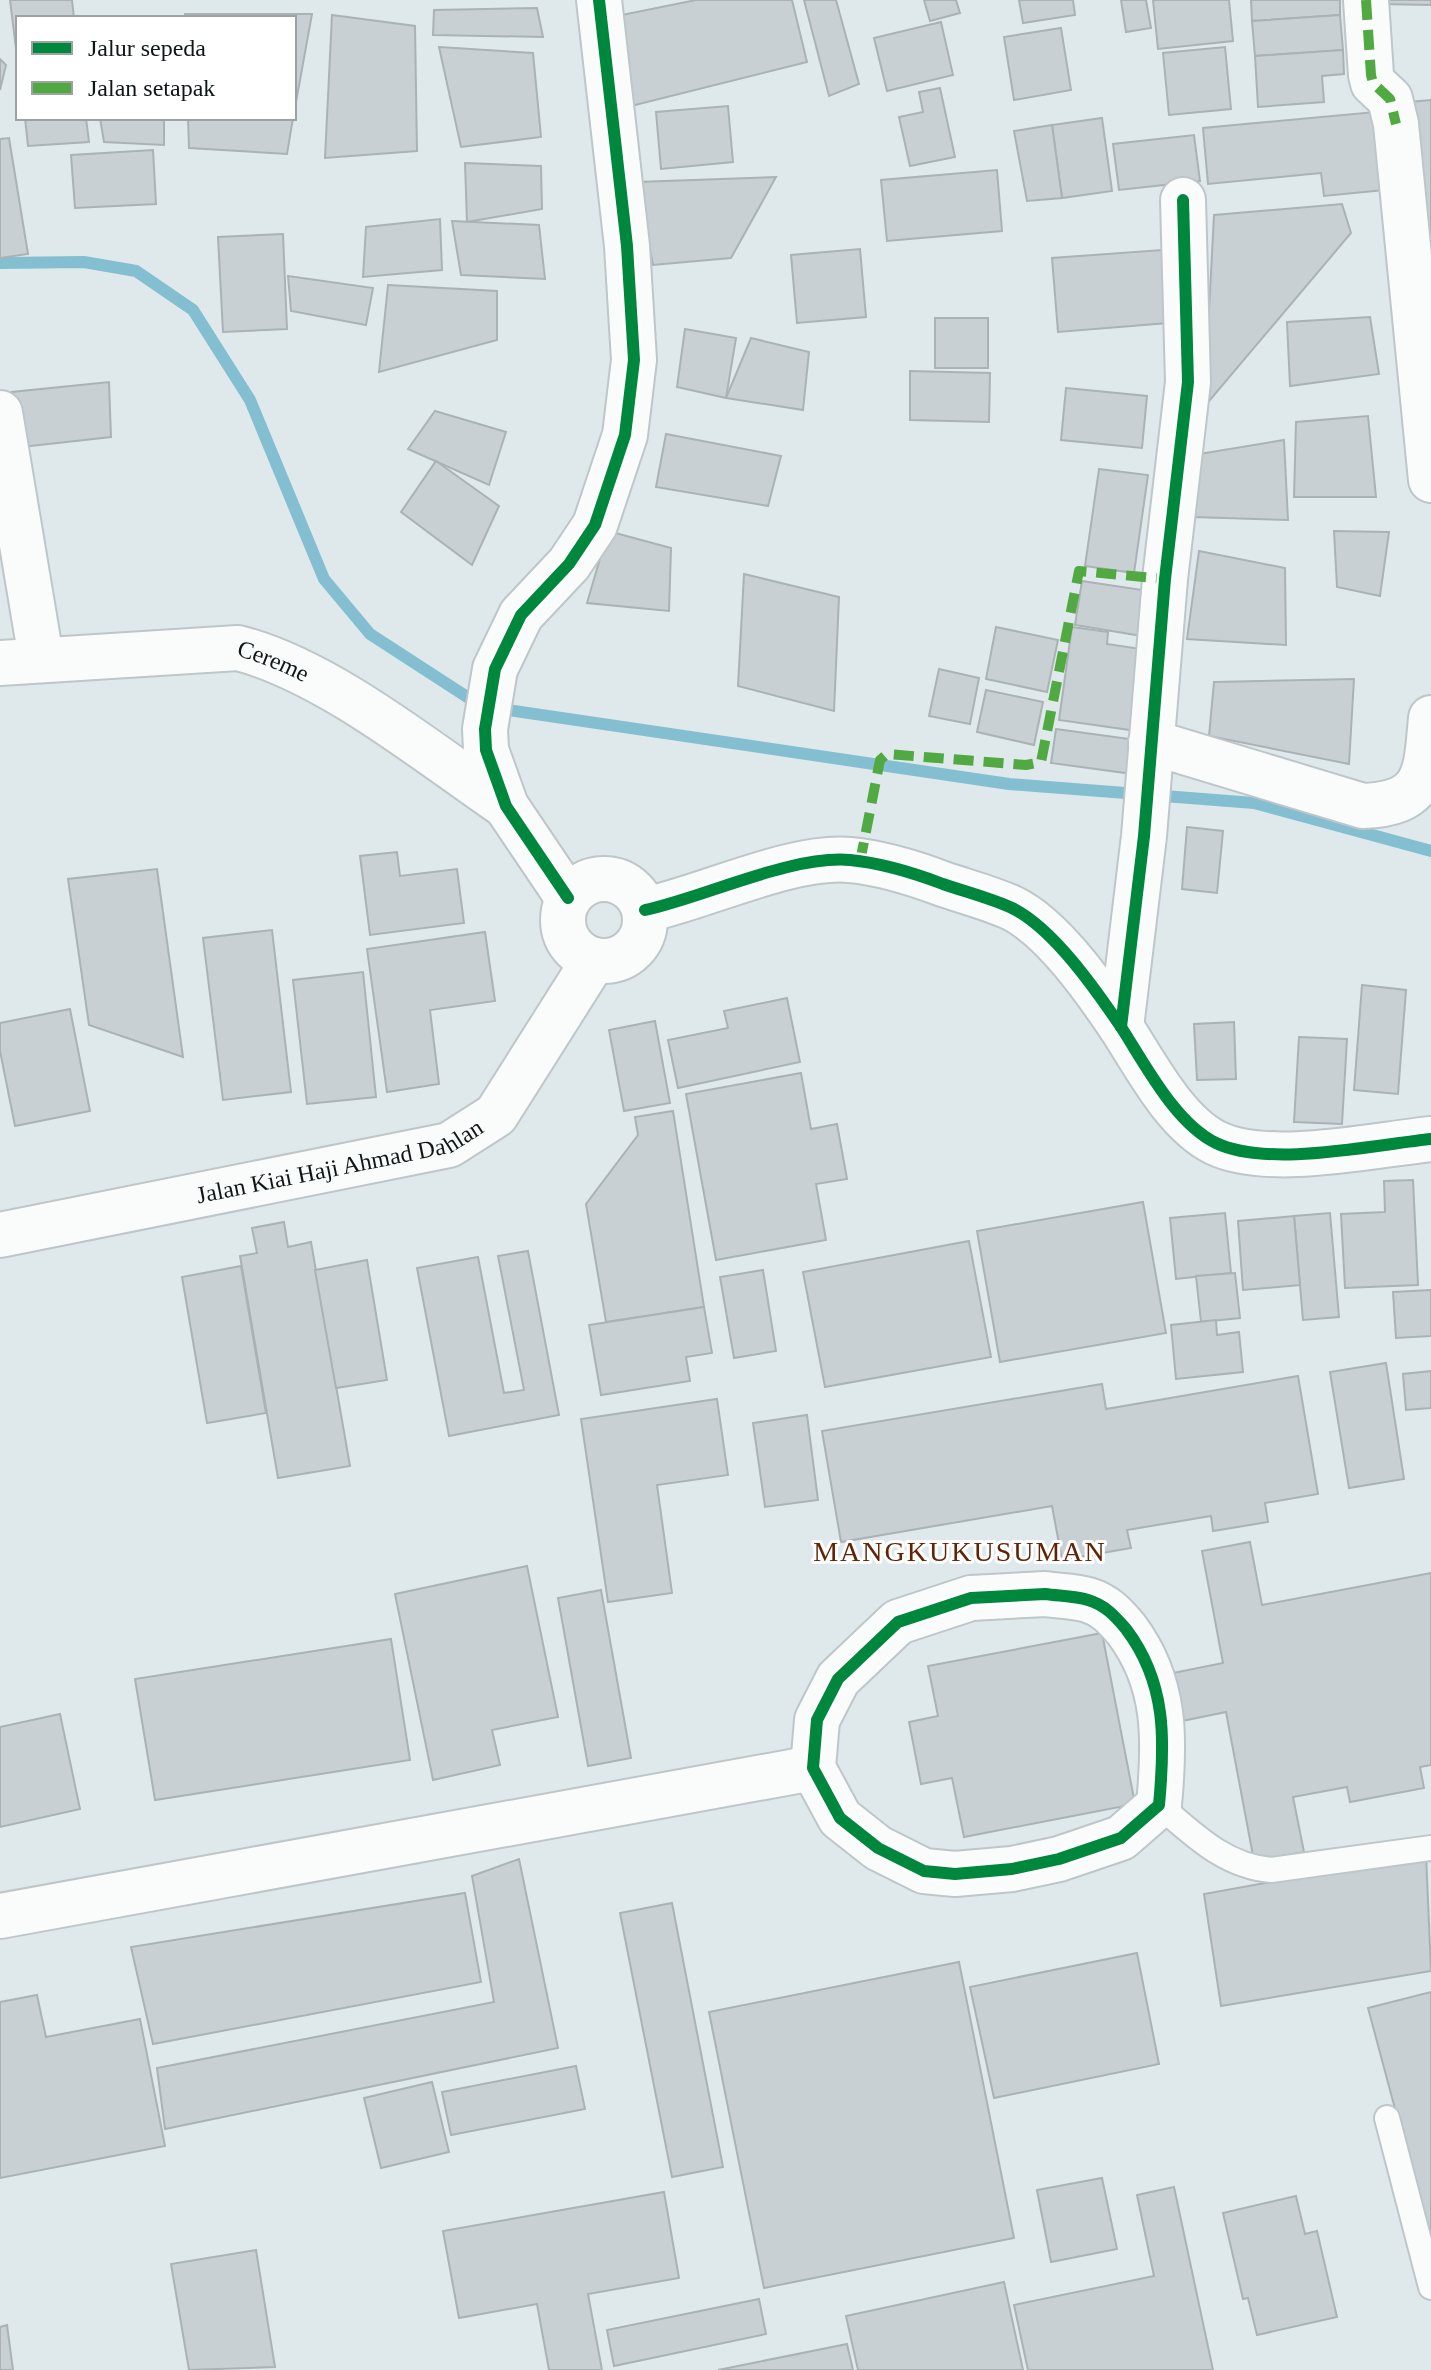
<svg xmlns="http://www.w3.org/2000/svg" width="1431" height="2370" viewBox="0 0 1431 2370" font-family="'Times New Roman',serif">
  <rect width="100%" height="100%" fill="#dfe9ec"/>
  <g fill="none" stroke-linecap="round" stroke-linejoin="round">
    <path stroke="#83bfd0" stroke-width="12" d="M0,263L84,262L136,271L193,310L250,400L324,579L370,634L481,706L1009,784L1254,803L1431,851"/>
  </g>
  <g fill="#c8d0d3" stroke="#aab2b5" stroke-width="2">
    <path d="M10,0H72L74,18H18V65Z"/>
    <path d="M696,0H792L807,62L619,109L602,19Z"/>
    <path d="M804,0H836L859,84L829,96Z"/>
    <path d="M924,0H956L960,13L930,21Z"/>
    <path d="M1019,0H1073L1075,15L1023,23Z"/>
    <path d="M1121,0H1146L1151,28L1126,32Z"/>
    <path d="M1153,0H1229L1233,41L1158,49Z"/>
    <path d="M1251,0H1340V15L1252,21Z"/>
    <path d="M1377,0H1431V5L1378,4Z"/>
    <path d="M537,8L543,37L433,35L434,10Z"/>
    <path d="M185,14H312L294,113V18H185Z"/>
    <path d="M332,15L415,26L417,151L325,158Z"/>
    <path d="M1340,15L1343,50L1255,56L1252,21Z"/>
    <path d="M941,22L953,75L887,91L874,38Z"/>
    <path d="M1061,28L1071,90L1014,100L1004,37Z"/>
    <path d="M439,47L533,53L541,137L461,147Z"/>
    <path d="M1225,47L1231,109L1169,115L1163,53Z"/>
    <path d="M1343,50L1344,74L1322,76L1324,102L1258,107L1255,56Z"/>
    <path d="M0,59L6,65L0,90Z"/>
    <path d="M940,88L955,157L910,166L899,117L923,112L919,92Z"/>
    <path d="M1431,100V328L1409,102Z"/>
    <path d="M728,106L733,162L661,169L656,112Z"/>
    <path d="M1386,111L1394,189L1324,196L1321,173L1208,184L1203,128Z"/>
    <path d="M25,118H86L89,142L28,146Z"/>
    <path d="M100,118H164V145L104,142Z"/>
    <path d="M188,118H293L287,154L189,148Z"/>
    <path d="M1102,118L1112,191L1062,198L1052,125Z"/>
    <path d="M1052,125L1062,198L1027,201L1014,131Z"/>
    <path d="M1194,135L1200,181L1119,190L1113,144Z"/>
    <path d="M9,138L28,254L0,258V139Z"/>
    <path d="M153,150L156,204L75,208L71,155Z"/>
    <path d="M465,163L541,166L542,209L467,222Z"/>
    <path d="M997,170L1002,231L887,241L881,180Z"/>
    <path d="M776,177L731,258L653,265L637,182Z"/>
    <path d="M1342,204L1351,233L1204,407L1214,215Z"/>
    <path d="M440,219L442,270L363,277L366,227Z"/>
    <path d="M452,221L539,225L545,279L461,275Z"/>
    <path d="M283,234L287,329L223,332L218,237Z"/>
    <path d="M860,249L866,317L797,323L791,255Z"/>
    <path d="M1162,250L1168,323L1058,332L1052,258Z"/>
    <path d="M288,276L373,288L366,325L291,311Z"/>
    <path d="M388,285L497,291V340L379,372Z"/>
    <path d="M1370,317L1379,374L1290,386L1287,322Z"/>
    <rect x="935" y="318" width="53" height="50"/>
    <path d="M685,329L736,338L726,398L677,387Z"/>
    <path d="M751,338L809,352L803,410L726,398Z"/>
    <path d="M910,371L990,373L989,422L910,420Z"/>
    <path d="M109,382L111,437L22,447L12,392Z"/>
    <path d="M1066,388L1147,396L1142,448L1061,440Z"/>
    <path d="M435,411L506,432L489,485L408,449Z"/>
    <path d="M1368,416L1376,497H1294L1296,422Z"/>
    <path d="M666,434L781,456L768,506L656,487Z"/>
    <path d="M1284,440L1288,520L1192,517L1187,456Z"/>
    <path d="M436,461L499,506L472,565L401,512Z"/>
    <path d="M1099,469L1148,475L1134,573L1085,566Z"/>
    <path d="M608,531L671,548L669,611L587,603Z"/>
    <path d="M1334,531L1389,532L1380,596L1337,587Z"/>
    <path d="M1199,551L1285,568L1286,645L1187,639Z"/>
    <path d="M744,574L839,597L834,711L738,686Z"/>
    <path d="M1082,581L1149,591L1142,636L1075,625Z"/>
    <path d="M996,627L1058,640L1047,692L986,679Z"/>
    <path d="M1072,627L1108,632L1107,644L1148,650L1137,731L1059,720Z"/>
    <path d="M939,669L979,678L970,724L929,716Z"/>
    <path d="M1354,679L1349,764L1209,736L1214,682Z"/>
    <path d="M986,690L1043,702L1034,745L977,732Z"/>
    <path d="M1056,729L1137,740L1133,774L1051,763Z"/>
    <path d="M1187,827L1223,831L1217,893L1182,889Z"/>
    <path d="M397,852L400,876L457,869L464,923L370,935L360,856Z"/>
    <path d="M157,869L183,1057L89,1025L68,879Z"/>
    <path d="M272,930L291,1092L223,1100L203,938Z"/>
    <path d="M485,932L495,1001L430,1010L439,1084L387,1092L367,949Z"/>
    <path d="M363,972L376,1097L307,1104L293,980Z"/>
    <path d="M1362,985L1406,990L1398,1094L1354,1090Z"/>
    <path d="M787,998L800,1062L678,1088L668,1040L728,1028L724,1011Z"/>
    <path d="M70,1009L90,1111L15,1126L0,1051V1023Z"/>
    <path d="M655,1021L670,1103L624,1111L609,1030Z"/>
    <path d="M1234,1022L1236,1079L1197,1080L1194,1024Z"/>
    <path d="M1299,1037L1347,1039L1342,1124L1294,1122Z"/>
    <path d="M801,1073L811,1129L837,1124L847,1179L816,1184L826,1240L716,1260L686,1094Z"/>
    <path d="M673,1111L704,1307L606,1322L586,1204L638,1135L635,1117Z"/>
    <path d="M1413,1180L1418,1285L1345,1288L1341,1214L1385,1212L1384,1181Z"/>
    <path d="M1143,1202L1166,1333L1000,1362L977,1231Z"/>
    <path d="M1225,1213L1231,1273L1176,1279L1170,1218Z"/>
    <path d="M1330,1213L1339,1317L1303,1320L1294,1216Z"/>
    <path d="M1294,1216L1300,1285L1243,1290L1238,1221Z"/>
    <path d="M284,1222L288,1247L311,1242L350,1466L278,1478L240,1256L257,1253L252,1228Z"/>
    <path d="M969,1241L991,1357L825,1387L803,1272Z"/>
    <path d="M528,1251L559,1415L449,1436L417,1268L478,1257L504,1393L524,1390L498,1256Z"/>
    <path d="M367,1260L387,1380L336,1388L315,1270Z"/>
    <path d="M241,1266L266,1413L207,1423L182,1277Z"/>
    <path d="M763,1270L776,1351L734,1358L720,1277Z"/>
    <path d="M1235,1273L1240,1318L1201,1322L1196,1276Z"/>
    <path d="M1431,1290V1336L1396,1338L1393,1292Z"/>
    <path d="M704,1307L712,1353L686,1357L690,1381L601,1395L589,1325Z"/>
    <path d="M1216,1320L1217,1335L1239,1332L1243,1372L1176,1379L1171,1325Z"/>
    <path d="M1386,1363L1404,1479L1349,1488L1330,1372Z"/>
    <path d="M1431,1371V1408L1406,1410L1403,1374Z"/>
    <path d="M1298,1376L1318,1494L1265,1503L1268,1522L1213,1531L1211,1516L1127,1530L1131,1548L1062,1560L1052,1506L841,1542L822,1431L1102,1384L1106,1409Z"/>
    <path d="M717,1399L728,1475L657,1485L672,1593L608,1602L581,1419Z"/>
    <path d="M807,1415L818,1500L765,1507L753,1423Z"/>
    <path d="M1250,1542L1262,1605L1431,1573V1765L1420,1767L1424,1788L1350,1802L1347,1787L1293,1797L1304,1852L1254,1861L1226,1712L1182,1721L1173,1673L1223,1663L1202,1551Z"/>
    <path d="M527,1566L558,1717L492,1730L500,1765L433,1780L395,1594Z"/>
    <path d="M601,1590L631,1758L588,1766L558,1598Z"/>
    <path d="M1102,1633L1135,1804L964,1837L952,1778L921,1784L909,1722L938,1716L928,1666Z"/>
    <path d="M391,1639L410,1760L155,1800L135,1679Z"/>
    <path d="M60,1714L80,1809L0,1827V1727Z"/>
    <path d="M1426,1854L1431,1971L1221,2006L1204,1894Z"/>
    <path d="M519,1859L558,2048L165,2129L157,2068L494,2002L472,1876Z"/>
    <path d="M465,1893L481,1982L153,2044L131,1947Z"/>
    <path d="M672,1903L723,2167L672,2177L620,1913Z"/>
    <path d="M1137,1953L1159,2064L994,2098L970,1987Z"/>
    <path d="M959,1962L1014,2238L764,2288L709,2012Z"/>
    <path d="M1431,1992V2243L1368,2008Z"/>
    <path d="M37,1995L46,2037L140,2019L165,2146L0,2178V2002Z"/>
    <path d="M576,2066L585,2109L451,2135L442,2092Z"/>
    <path d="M432,2082L449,2152L381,2168L364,2098Z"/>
    <path d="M1102,2178L1117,2249L1051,2262L1037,2190Z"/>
    <path d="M1174,2187L1213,2370H1028L1014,2305L1154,2276L1137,2195Z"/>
    <path d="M664,2192L679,2278L588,2294L602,2370H549L537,2304L459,2318L443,2231Z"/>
    <path d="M1296,2196L1305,2234L1317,2231L1337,2317L1257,2335L1248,2298L1243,2299L1223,2213Z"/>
    <path d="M256,2250L275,2367L189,2370L171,2264Z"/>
    <path d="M1004,2282L1023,2370H858L846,2316Z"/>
    <path d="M759,2299L766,2334L614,2366L607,2330Z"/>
    <path d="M7,2325L13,2370H0V2327Z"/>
    <path d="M847,2344L853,2370H718Z"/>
  </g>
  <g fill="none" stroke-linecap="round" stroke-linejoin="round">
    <g stroke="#bec6c9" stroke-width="28">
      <g id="lane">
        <path d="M1159,1805C1193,1834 1224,1866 1271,1870L1431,1848"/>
        <path d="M1387,2118L1431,2287"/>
      </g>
    </g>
    <g stroke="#bec6c9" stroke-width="48">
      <g id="street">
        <path d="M1366,0L1371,75L1373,83L1390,99L1396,124L1431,480"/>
        <path d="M0,413L41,658"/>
        <path id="s1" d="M0,663L238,648C328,671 428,753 506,806"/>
        <path d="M1151,742L1363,806C1428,804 1426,772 1431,718"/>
        <circle cx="604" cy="920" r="41"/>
        <path d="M568,898L506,806L486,750L485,729L495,669L521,615L569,564L595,525L625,435L634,360L627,246L599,0"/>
        <path d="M645,910C705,897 791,855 850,860C882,863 914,873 943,884C966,892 990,898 1012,908C1053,928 1096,990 1121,1027C1145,1064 1175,1123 1216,1143C1268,1168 1373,1145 1431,1139"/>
        <path d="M1121,1027L1144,836L1165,579L1188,382L1183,200"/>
        <path id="s2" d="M0,1235L449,1145L496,1115L594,960"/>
        <path d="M1045,1594C1059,1596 1075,1596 1088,1600C1105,1605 1115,1616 1126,1629C1167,1683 1165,1741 1159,1805L1121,1838L1059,1859L1012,1869L955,1874L924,1871L878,1848L840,1818L813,1768L817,1720L838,1679L898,1622L971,1598Z"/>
        <path d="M0,1916L813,1768"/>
      </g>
    </g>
    <use href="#lane" stroke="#fafcfc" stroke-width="24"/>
    <use href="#street" stroke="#fafcfc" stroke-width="44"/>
    <g stroke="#51a942" stroke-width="10" stroke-dasharray="20 10" stroke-linecap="butt">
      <path d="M1366,0L1371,75L1373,83L1390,99L1396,124"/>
      <path d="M860,862L880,760L887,754L1026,765L1041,762L1079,571L1165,579"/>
    </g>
    <g stroke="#fff" stroke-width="17">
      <g id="cycleway">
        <path d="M568,898L506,806L486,750L485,729L495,669L521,615L569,564L595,525L625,435L634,360L627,246L599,0"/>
        <path d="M645,910C705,897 791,855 850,860C882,863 914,873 943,884C966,892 990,898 1012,908C1053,928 1096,990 1121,1027C1145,1064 1175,1123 1216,1143C1268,1168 1373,1145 1431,1139"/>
        <path d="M1121,1027L1144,836L1165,579L1188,382L1183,200"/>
        <path d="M1045,1594C1059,1596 1075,1596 1088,1600C1105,1605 1115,1616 1126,1629C1167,1683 1165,1741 1159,1805L1121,1838L1059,1859L1012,1869L955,1874L924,1871L878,1848L840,1818L813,1768L817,1720L838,1679L898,1622L971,1598Z"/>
      </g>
    </g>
    <use href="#cycleway" stroke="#00873e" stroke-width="12"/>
  </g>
  <g text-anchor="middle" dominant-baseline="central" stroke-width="6" stroke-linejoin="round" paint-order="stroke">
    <g font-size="24" fill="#0f1618" stroke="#fff">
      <text stroke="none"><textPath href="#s1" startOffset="276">Cereme</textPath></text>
      <text stroke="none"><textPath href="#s2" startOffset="348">Jalan Kiai Haji Ahmad Dahlan</textPath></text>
    </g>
    <g font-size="28" letter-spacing="2" fill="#622303" stroke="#fff">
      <text x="960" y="1551">MANGKUKUSUMAN</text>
    </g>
  </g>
  <rect x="16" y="16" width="280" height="104" fill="#ffffff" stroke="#9fa2a3" stroke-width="2"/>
  <rect x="32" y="42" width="40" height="12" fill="#00873e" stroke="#9fa2a3" stroke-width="2"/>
  <text x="88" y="56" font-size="24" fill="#0f1618">Jalur sepeda</text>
  <rect x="32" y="82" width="40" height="12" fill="#51a942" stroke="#9fa2a3" stroke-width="2"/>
  <text x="88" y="96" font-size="24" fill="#0f1618">Jalan setapak</text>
</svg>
